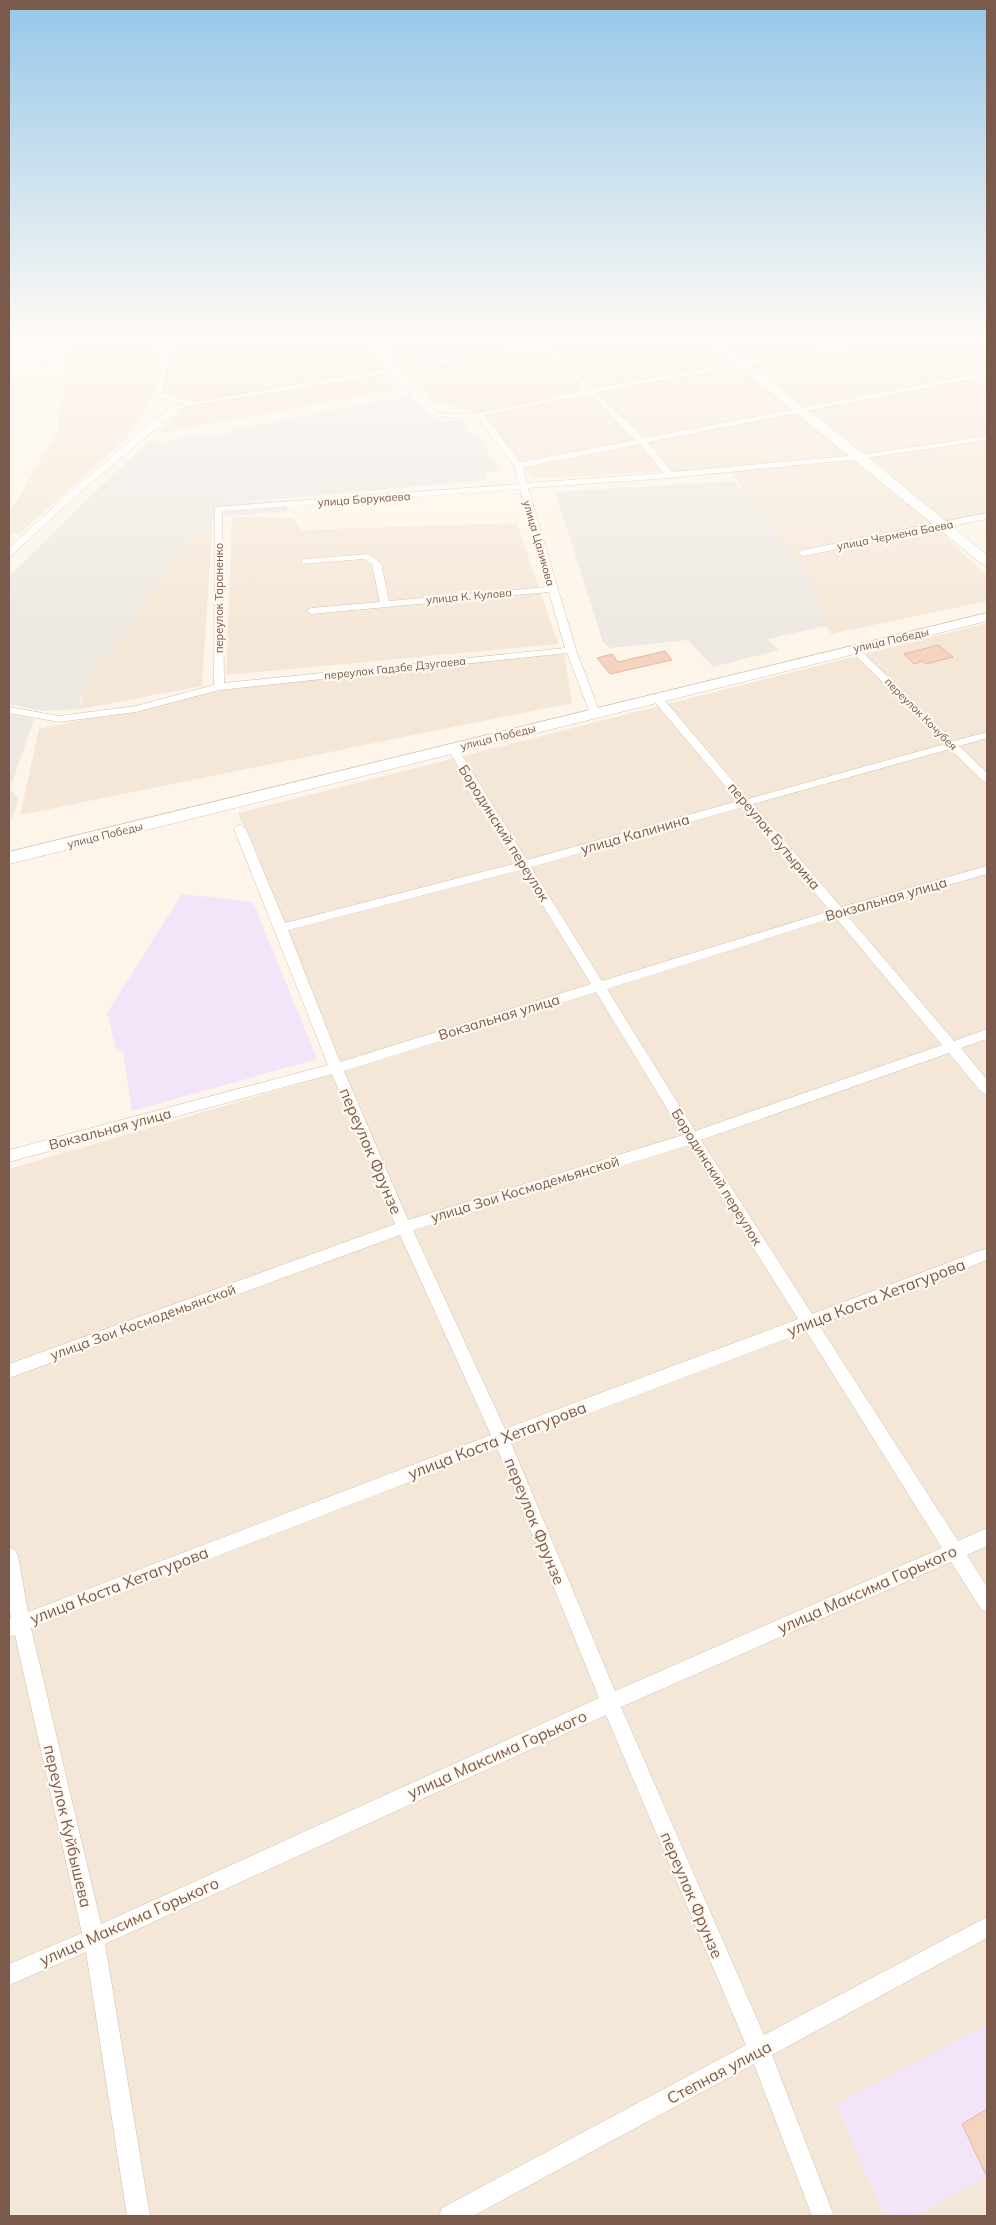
<svg xmlns="http://www.w3.org/2000/svg" width="996" height="2225" viewBox="0 0 996 2225" font-family="Mulish,sans-serif">
  <rect width="100%" height="100%" fill="#fdf5e9"/>
  <g fill="#f5e7d7">
    <path d="M87,332H158L151,399L128,437L20,533L9,535V514L57,431L70,341Z"/>
    <path d="M172,332H256L276,334L304,344L357,333L401,389L160,433L193,400L161,395L167,366L175,348Z"/>
    <path d="M374,332H974L987,333V512L932,524L987,576V601L831,634L729,468L534,479L469,409L432,402Z"/>
    <path d="M232,517L293,518L301,530L517,523L558,644L226,675Z"/>
    <path d="M212,531L202,686L81,709L82,696L99,658H107L192,533Z"/>
    <path d="M987,623V2216H9V1169L344,1071L238,813Z"/>
    <path d="M564,653L572,703L20,815L39,729L224,690Z"/>
  </g>
  <g fill="#eee8e2">
    <path d="M12,332H45V345L22,348Z"/>
    <path d="M407,396L438,422L462,420L472,437L480,436L499,472L484,473L487,480L221,504L287,500V511L213,518L212,531L192,533L107,658H99L80,700L81,709L43,711L9,704V576L149,440L166,443L171,439L232,433V430Z"/>
    <path d="M734,481L803,566L830,625L767,639L779,650L713,667L688,640L610,648L603,642L555,492Z"/>
    <path d="M9,714L34,719L10,789L19,799L9,825Z"/>
  </g>
  <g fill="#f2e5fa">
    <path d="M182,894L253,902L317,1059L132,1111L123,1051L117,1052L107,1013Z"/>
    <path d="M987,2025V2176L916,2216H884L836,2104Z"/>
  </g>
  <g fill="#f4d4c0" stroke="#e7b99f">
    <path d="M938,645L953,657L926,664L923,661L914,664L904,654Z"/>
    <path d="M665,651L672,660L610,674L597,658L612,654L618,662Z"/>
    <path d="M987,2109V2177L962,2124Z"/>
  </g>
  <g fill="none" stroke-linecap="round" stroke-linejoin="round">
    <g stroke="#d1bdad" stroke-width="1">
      <g id="street">
        <path d="M74,332H86L69,337L49,362H43V358L64,333Z"/>
        <path d="M160,332H166V334L174,343L190,342L254,332L286,335L304,342L354,332H367L395,368L537,344L526,332H533L544,342L607,332H620L617,334L548,346L592,389L895,334L899,336L898,338L596,392L644,438L987,372V376L648,442L672,472L860,455L987,436V440L860,459L670,478L528,488L576,650L600,713L599,715H591L590,713L567,653L219,690L136,712L59,722L9,713V707L59,716L136,706L214,685L215,507L519,484L514,465L477,417C423,421 425,410 391,373L188,406L178,410L77,495L12,555L9,556V548L71,491L172,406L184,403L154,396L161,358L168,345L158,334ZM362,334L388,369L201,401C189,402 175,397 162,394L169,358L175,347L207,344L254,336L284,339L303,346ZM541,347L585,390C555,396 459,423 436,411C424,405 408,382 398,372ZM589,394L636,440L520,462L484,415ZM640,444L664,473L527,483L523,467ZM520,489L547,587L389,601L381,563L369,554L305,559L302,560V564L364,559L372,564L380,602L311,608L306,611L311,614L549,592L565,648L224,683L222,511Z"/>
        <path d="M987,513V519L803,556L798,553L803,550Z"/>
        <path d="M854,646L857,647L954,741L987,732V738L959,746L987,773V782L983,781L950,749L753,804L841,907L987,866V874L846,914L954,1041L987,1029V1039L961,1048L987,1080V1094L982,1093L949,1053L701,1140L812,1314L987,1248V1260L819,1325L958,1541L987,1528V1546L967,1555L987,1587V1612L981,1609L951,1562L621,1707L764,2035L987,1917V1938L772,2055L834,2216H812L754,2064L473,2216H439L442,2208L746,2045L606,1715L105,1944L150,2216H127L86,1952L9,1985V1964L82,1933L15,1635L9,1637V1619L11,1618L9,1605V1547L15,1550L18,1556L28,1612L491,1435L400,1235L9,1378V1364L395,1224L332,1074L9,1162V1150L328,1065L234,829L236,826L240,825L246,829L285,923L517,863L447,748L448,746H456L527,860L738,801L653,700V696H661L748,799L945,744L851,651V647ZM743,807L830,911L602,981L531,867ZM521,870L591,984L340,1062L288,930ZM835,917L942,1045L695,1131L607,989ZM596,992L683,1135L408,1220L344,1071ZM689,1145L798,1319L505,1429L413,1230ZM806,1331L942,1548L615,1691L511,1443ZM497,1448L599,1698L101,1924L31,1628Z"/>
      </g>
    </g>
    <g stroke="#d6bfad" stroke-width="1">
      <g id="secondary">
        <path d="M696,332H707L864,454L987,555V565L982,564Z"/>
        <path d="M987,613V621L9,864V852Z"/>
      </g>
    </g>
    <use href="#street" fill="#fff" fill-rule="evenodd"/>
    <use href="#secondary" fill="#fff" fill-rule="evenodd"/>
  </g>
  <linearGradient id="sky" x2="0" y2="1"><stop stop-color="#96c7e8"/><stop offset="0.52" stop-color="#fefaf5"/><stop offset="1" stop-color="#fefaf5" stop-opacity="0"/></linearGradient>
  <rect width="996" height="643" fill="url(#sky)"/>
  <g text-anchor="middle" dominant-baseline="central" stroke-width="4.5" stroke-linejoin="round" paint-order="stroke">
    <g font-size="11" fill="#7a5b4b" stroke="#fff9f1">
      <text transform="translate(364 499) rotate(-4)">улица Борукаева</text>
      <text transform="translate(895 535) rotate(-11)">улица Чермена Баева</text>
      <text transform="translate(539 543) rotate(74)">улица Цаликова</text>
      <text transform="translate(469 596) rotate(-5)">улица К. Кулова</text>
      <text transform="translate(219 598) rotate(-90)">переулок Тараненко</text>
      <text transform="translate(891 640) rotate(-13)">улица Победы</text>
      <text transform="translate(395 668) rotate(-6)">переулок Гадзбе Дзугаева</text>
      <text transform="translate(921 714) rotate(45)">переулок Кочубея</text>
      <text transform="translate(498 737) rotate(-14)">улица Победы</text>
      <text transform="translate(105 835) rotate(-14)">улица Победы</text>
    </g>
    <g font-size="14" fill="#7a5b4b" stroke="#fff9f1">
      <text transform="translate(504 833) rotate(58)">Бородинский переулок</text>
      <text transform="translate(635 834) rotate(-16)">улица Калинина</text>
      <text transform="translate(774 836) rotate(50)">переулок Бутырина</text>
      <text transform="translate(886 899) rotate(-16)">Вокзальная улица</text>
      <text transform="translate(499 1017) rotate(-17)">Вокзальная улица</text>
      <text transform="translate(110 1129) rotate(-15)">Вокзальная улица</text>
      <text transform="translate(717 1177) rotate(58)">Бородинский переулок</text>
      <text transform="translate(525 1189) rotate(-17)">улица Зои Космодемьянской</text>
      <text transform="translate(143 1322) rotate(-20)">улица Зои Космодемьянской</text>
    </g>
    <g font-size="16" fill="#7a5b4b" stroke="#fff9f1">
      <text transform="translate(371 1151) rotate(67)">переулок Фрунзе</text>
      <text transform="translate(876 1297) rotate(-21)">улица Коста Хетагурова</text>
      <text transform="translate(497 1440) rotate(-21)">улица Коста Хетагурова</text>
      <text transform="translate(535 1521) rotate(68)">переулок Фрунзе</text>
      <text transform="translate(119 1585) rotate(-21)">улица Коста Хетагурова</text>
      <text transform="translate(867 1589) rotate(-24)">улица Максима Горького</text>
      <text transform="translate(497 1754) rotate(-24)">улица Максима Горького</text>
      <text transform="translate(68 1826) rotate(77)">переулок Куйбышева</text>
      <text transform="translate(692 1895) rotate(67)">переулок Фрунзе</text>
      <text transform="translate(129 1921) rotate(-24)">улица Максима Горького</text>
      <text transform="translate(719 2072) rotate(-28)">Степная улица</text>
    </g>
  </g>
  <rect width="996" height="2225" fill="none" stroke="#7a5b4b" stroke-width="20"/>
</svg>
